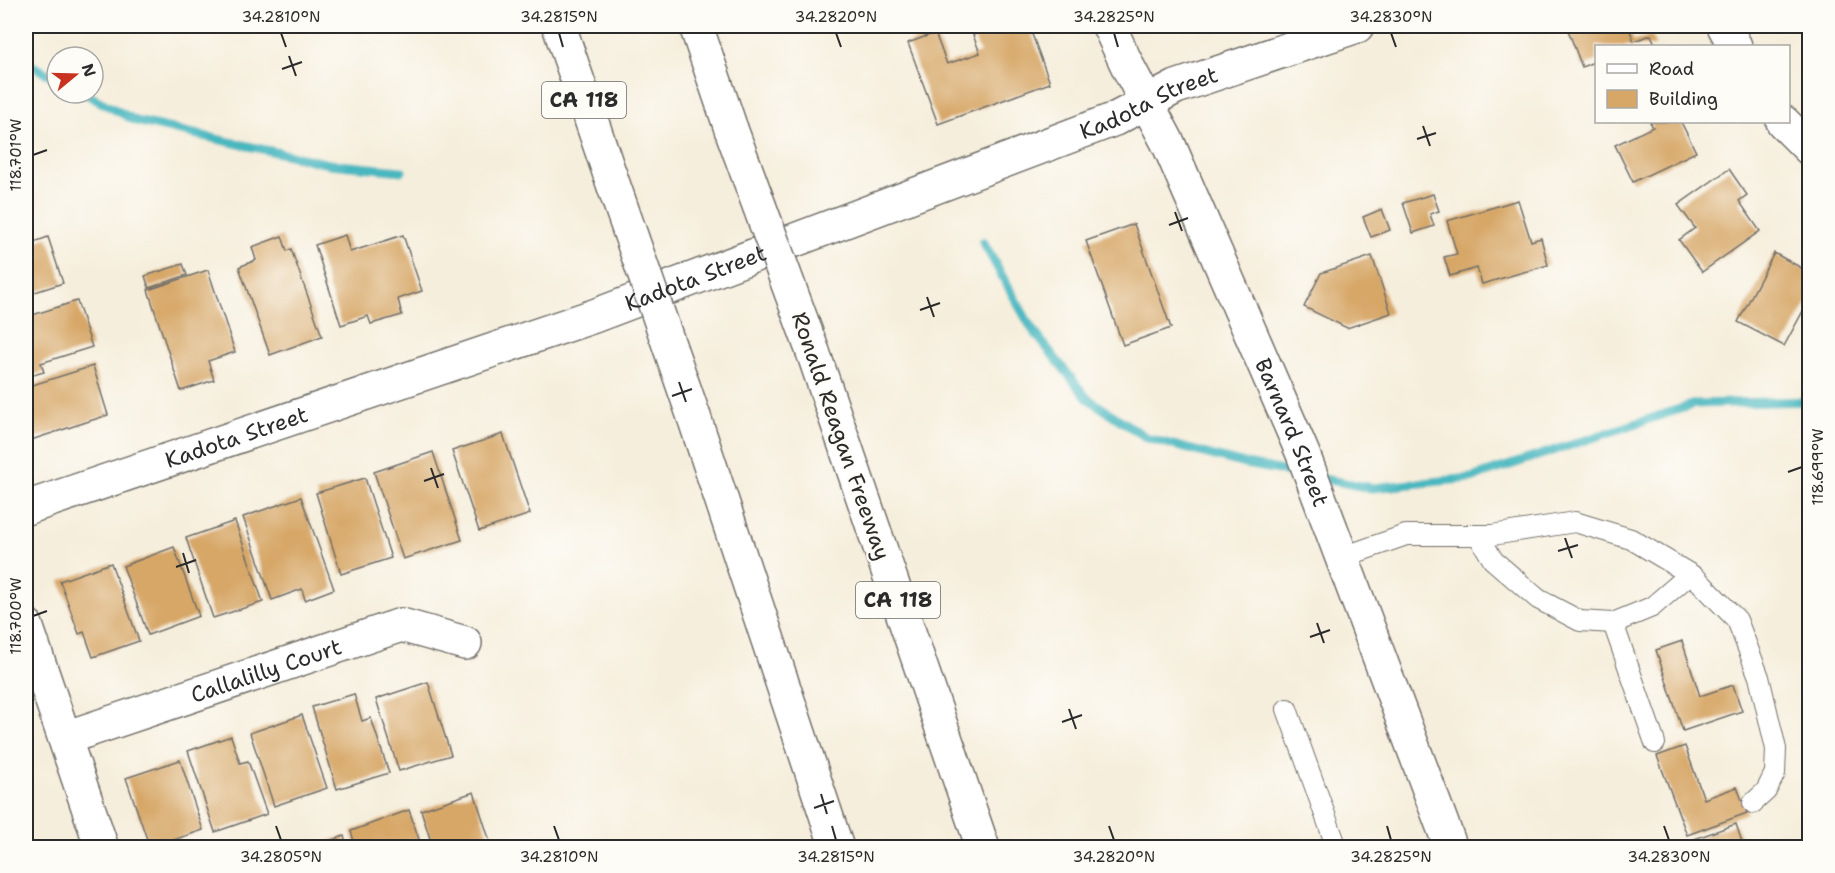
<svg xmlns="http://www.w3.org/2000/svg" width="1835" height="873" viewBox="0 0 1835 873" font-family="'Shantell Sans',sans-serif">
  <rect width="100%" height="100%" fill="#fdfcf7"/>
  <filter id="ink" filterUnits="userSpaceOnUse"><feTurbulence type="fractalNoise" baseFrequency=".0167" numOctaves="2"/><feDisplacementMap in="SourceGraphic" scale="12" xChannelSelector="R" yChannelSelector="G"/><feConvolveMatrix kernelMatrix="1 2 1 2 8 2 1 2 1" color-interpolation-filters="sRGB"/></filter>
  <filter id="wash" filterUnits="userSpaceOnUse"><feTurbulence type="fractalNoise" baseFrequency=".008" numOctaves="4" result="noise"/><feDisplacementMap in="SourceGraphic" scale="24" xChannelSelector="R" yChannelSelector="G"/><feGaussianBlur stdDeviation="1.35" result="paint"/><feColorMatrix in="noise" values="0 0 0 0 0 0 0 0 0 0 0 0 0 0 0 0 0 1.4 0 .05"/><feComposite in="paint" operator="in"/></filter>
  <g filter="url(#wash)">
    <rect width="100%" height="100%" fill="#f6eedc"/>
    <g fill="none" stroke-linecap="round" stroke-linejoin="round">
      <g stroke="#48b7c0" stroke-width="9">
        <path d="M26,59L31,65L57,79"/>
        <path d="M84,93L136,121L329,164L402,171"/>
        <path d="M983,242L1032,329L1087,398L1147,438L1241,463L1305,475"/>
        <path d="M1318,478L1372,488L1471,478L1695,404L1810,401"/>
      </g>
    </g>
    <g id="blocks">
      <g fill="#d7a768">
        <path d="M997,26H1029L1050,83L938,124L908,43L935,33L947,64L980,53L973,35Z"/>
        <path d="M1579,26H1628L1634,41L1651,35L1656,46H1596V61L1582,67L1568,30Z"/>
        <path d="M1650,122H1681L1696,152L1633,182L1615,145L1653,127Z"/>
        <path d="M1729,169L1747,195L1739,201L1760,231L1702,272L1679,240L1695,228L1678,205Z"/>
        <path d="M1433,194L1439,211L1430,214L1434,226L1413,233L1403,203Z"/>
        <path d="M1518,200L1531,241L1541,238L1548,265L1482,284L1477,268L1450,276L1444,257L1457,254L1447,221Z"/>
        <path d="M1382,209L1390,230L1371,237L1363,217Z"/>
        <path d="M1134,224L1171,328L1123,345L1086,241Z"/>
        <path d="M345,235L350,252L403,235L422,291L398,299L402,315L371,324L368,316L341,325L315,245Z"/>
        <path d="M282,236L287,251L291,249L322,336L270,355L239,267L256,260L252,247Z"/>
        <path d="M48,237L63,283L26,295V245Z"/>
        <path d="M1774,253L1807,271L1810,266V298L1784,346L1738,322Z"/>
        <path d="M1372,256L1391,313L1347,328L1304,307L1321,273Z"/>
        <path d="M183,264L187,275L149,288L145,276Z"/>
        <path d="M208,270L235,352L208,361L214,380L181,391L148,290Z"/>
        <path d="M77,301L92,347L41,363L44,372L26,377V317Z"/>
        <path d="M93,366L108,415L31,440L26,422V387Z"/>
        <path d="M503,434L530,514L479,531L452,451Z"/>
        <path d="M433,452L462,540L403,559L374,472Z"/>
        <path d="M365,478L391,558L341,574L316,493Z"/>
        <path d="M301,497L334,589L305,600L302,589L272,600L243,517Z"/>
        <path d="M235,521L263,602L213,618L186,538Z"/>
        <path d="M174,547L199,616L148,635L123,566Z"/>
        <path d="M111,563L139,641L93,657L84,632L79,634L60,581Z"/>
        <path d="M1682,641L1700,696L1733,685L1742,711L1683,731L1656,650Z"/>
        <path d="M428,682L451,755L399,771L376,699Z"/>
        <path d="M354,694L362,721L371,718L389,773L337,789L312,707Z"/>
        <path d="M302,715L327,788L274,806L250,733Z"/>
        <path d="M231,736L240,763L248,761L267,814L215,832L188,751Z"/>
        <path d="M1685,746L1704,799L1737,787L1747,813L1687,835L1657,756Z"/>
        <path d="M180,760L203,830L150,848L126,778Z"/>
        <path d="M474,792L492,848H433L421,810Z"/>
        <path d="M409,810L422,848H356L351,831Z"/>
        <path d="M1736,824L1744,848H1672V847Z"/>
        <path d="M344,836L348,848H311V847Z"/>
      </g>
    </g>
  </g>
  <g filter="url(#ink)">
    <use href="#blocks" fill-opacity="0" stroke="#726f69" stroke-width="1.5"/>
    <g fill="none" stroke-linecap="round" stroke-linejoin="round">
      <g stroke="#726f69" stroke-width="22">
        <g id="lane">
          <path d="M1478,535L1493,560L1538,599L1580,621L1613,623L1652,607L1690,574"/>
          <path d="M1343,557L1406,535H1492L1575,522L1631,539L1690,574L1696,578L1737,620L1759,677L1776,749L1775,773L1766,791L1753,803"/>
          <path d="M1613,623L1655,743"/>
          <path d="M1287,709L1337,848"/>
        </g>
      </g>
      <g stroke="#726f69" stroke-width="36">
        <g id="street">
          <path id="s1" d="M1109,26L1128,67L1169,145L1303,454L1451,848"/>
          <path d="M1724,26L1735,46"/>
          <path d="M1783,122L1810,149"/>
          <path id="s2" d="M26,508L594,316L1115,119L1176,87L1357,26"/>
          <path d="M26,625L102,848"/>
          <path id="s3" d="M65,738L401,625L465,643"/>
        </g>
      </g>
      <g stroke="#726f69" stroke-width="36">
        <g id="highway">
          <path d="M559,26L610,175"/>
          <path d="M696,26L731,129"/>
          <path d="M813,352L983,848"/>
          <path d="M694,417L837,848"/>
        </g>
      </g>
      <use href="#lane" stroke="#fff" stroke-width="20"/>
      <use href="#street" stroke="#fff" stroke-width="33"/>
      <use href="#highway" stroke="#fff" stroke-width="33"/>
      <g stroke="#726f69" stroke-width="36" stroke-linecap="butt">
        <g id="highway-bridge">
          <path d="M731,129L813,352"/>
          <path d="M610,175L694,417"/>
        </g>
      </g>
      <use href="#highway-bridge" stroke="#fff" stroke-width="33"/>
    </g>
  </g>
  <path fill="none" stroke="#2b2b2b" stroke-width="2" d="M281,33L286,47M559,33L563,47M836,33L841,47M1114,33L1118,47M1391,33L1396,47M289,56L296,76M282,69L302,62M1423,126L1430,146M1417,139L1436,133M33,155L47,150M1175,212L1182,231M1169,225L1188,218M927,297L934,317M920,310L940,303M679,382L686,402M672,396L692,389M431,468L438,488M1788,472L1802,467M424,481L444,474M1565,538L1572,558M1558,551L1578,545M183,553L189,573M176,567L196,560M33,616L47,611M1317,623L1324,643M1310,637L1330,630M1069,709L1076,729M1062,722L1082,715M821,794L827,814M814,808L834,801M276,826L281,840M554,826L559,840M832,826L836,840M1109,826L1114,840M1387,826L1391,840M1664,826L1669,840"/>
  <g text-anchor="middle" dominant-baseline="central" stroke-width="4.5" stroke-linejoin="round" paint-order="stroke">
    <g fill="#fdfcf7" stroke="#6a6a68" stroke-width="1.5">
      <rect x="542" y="82" width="84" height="36" rx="4.5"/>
      <rect x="856" y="582" width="84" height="36" rx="4.5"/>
    </g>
    <g font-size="21" font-weight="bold" fill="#2b2b2b">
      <text x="584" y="100">CA 118</text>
      <text x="898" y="600">CA 118</text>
    </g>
    <g font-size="22" fill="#2b2b2b" stroke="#fdfcf7">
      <text stroke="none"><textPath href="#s2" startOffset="1194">Kadota Street</textPath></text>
      <text stroke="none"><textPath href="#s2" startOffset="708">Kadota Street</textPath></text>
      <text stroke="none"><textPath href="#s1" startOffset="446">Barnard Street</textPath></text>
      <text transform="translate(841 436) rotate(71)">Ronald Reagan Freeway</text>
      <text stroke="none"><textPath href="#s2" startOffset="222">Kadota Street</textPath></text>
      <text stroke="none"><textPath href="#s3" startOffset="212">Callalilly Court</textPath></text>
    </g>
  </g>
  <rect width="1835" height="873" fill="none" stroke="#fdfcf7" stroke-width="66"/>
  <rect x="1595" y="45" width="195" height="78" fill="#fdfcf7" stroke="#a9a8a5" stroke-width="1.5"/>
  <rect x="1607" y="64" width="30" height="9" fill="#ffffff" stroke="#a9a8a5" stroke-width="1.5"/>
  <text x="1649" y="75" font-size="18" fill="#2b2b2b">Road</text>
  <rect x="1607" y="90" width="30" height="18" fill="#d7a768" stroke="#a9a8a5" stroke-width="1.5"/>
  <text x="1649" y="105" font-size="18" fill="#2b2b2b">Building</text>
  <g transform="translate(75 75) rotate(71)"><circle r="28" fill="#fdfcf7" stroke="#a9a8a5" stroke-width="1.5"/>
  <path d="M0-4.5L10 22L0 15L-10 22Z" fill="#c8321e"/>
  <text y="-9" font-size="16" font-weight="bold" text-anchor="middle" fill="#2b2b2b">N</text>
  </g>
  <rect x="33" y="33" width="1769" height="807" fill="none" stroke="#2b2b2b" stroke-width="2"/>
  <g font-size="15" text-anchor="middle" fill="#2b2b2b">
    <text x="281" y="22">34.2810°N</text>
    <text x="559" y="22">34.2815°N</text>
    <text x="836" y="22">34.2820°N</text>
    <text x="1114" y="22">34.2825°N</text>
    <text x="1391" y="22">34.2830°N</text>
    <text transform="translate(16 155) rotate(-90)" y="5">118.701°W</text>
    <text transform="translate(1818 467) rotate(-90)" y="5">118.699°W</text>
    <text transform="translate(16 616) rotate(-90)" y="5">118.700°W</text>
    <text x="281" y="862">34.2805°N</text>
    <text x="559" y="862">34.2810°N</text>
    <text x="836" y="862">34.2815°N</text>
    <text x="1114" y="862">34.2820°N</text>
    <text x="1391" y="862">34.2825°N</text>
    <text x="1669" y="862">34.2830°N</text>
  </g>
</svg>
